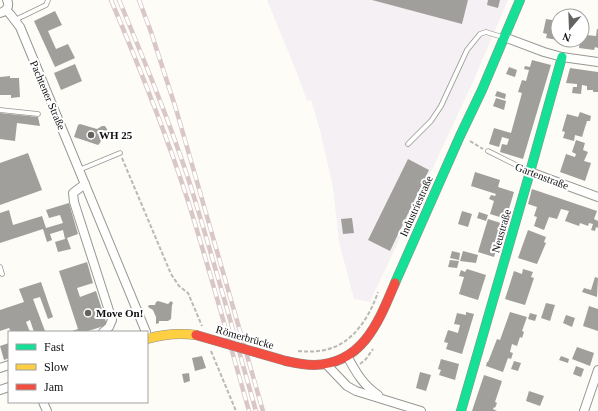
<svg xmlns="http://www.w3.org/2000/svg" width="598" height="411" viewBox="0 0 598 411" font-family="'Times New Roman',serif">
  <rect width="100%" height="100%" fill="#fdfcf7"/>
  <path fill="#f5f0f3" d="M267,0H508L472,84L370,302L354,299L339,242L333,187L320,130L311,100L307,101L297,73Z"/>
  <g fill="#a19f9c">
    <path d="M372,0H468L462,24Z"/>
    <path d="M488,0H500L498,8L487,5Z"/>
    <path d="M55,11L62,25L48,31L56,49L68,44L75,58L55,67L34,21Z"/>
    <path d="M546,19L558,21V40L546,38L547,34L543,33Z"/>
    <path d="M582,26L588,27L587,35L596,36L597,29H598V48L595,47L594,50L579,48L580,40H582Z"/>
    <path d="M532,60L551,65L523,159L500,152L502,144L507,145L509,139L502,137L499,147L489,144L494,128L511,133L522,93L518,92L522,80L526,81L529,70L524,69L525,66L530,67Z"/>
    <path d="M75,64L82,81L61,90L54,73Z"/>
    <path d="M509,67L517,70L515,77L506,74Z"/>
    <path d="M570,68L598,72V92H593V90H587V86L582,85L581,94L572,93L573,87H577V84L566,83Z"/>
    <path d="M10,76V78H19L20,97L11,98V95H0V77Z"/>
    <path d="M497,91L506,94L505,99L495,96Z"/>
    <path d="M496,98L506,101L504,110L493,106Z"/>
    <path d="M580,112L591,116L590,121H587L582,137L575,135L574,141L563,138L565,132L562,131L567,114L578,117Z"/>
    <path d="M0,113L38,117L40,126L17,123L15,141L0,139Z"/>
    <path d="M80,124L97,129L102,126H105L107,129L108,132L106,135L102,138L100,143L98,145L74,137L78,125Z"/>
    <path d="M576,140L585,143L583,150L588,152L584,161L591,163L585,181L560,172L566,154L575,157L576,154L572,152Z"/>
    <path d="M28,153L42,190L0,205V163Z"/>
    <path d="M408,159L429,170L390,251L368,240Z"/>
    <path d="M475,172L500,180L498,187L514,192L506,219L490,214L494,201L489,199L491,195L495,196L496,194L471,186Z"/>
    <path d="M532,189L597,211L594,219L598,221V228L596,227L595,231L591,230L593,224L589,223L588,226L580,223L579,226L565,221L569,211L561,209L557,219L549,217L544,230L534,226L537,217L534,216L537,207L528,204Z"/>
    <path d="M69,203L78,234L67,238L71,249L58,252L55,242L65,239L63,230L50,234L52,240L47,242L43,229L0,243V213L9,210L13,225L42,216L46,228L63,223L60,215L49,218L46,210Z"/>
    <path d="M462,211L472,214L468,227L458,224Z"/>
    <path d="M479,212L488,215L486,221L477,218Z"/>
    <path d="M352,218L354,233L343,234L341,219Z"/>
    <path d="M488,219L504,224L494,257L478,252Z"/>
    <path d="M528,230L546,237L544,242L546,243L537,264L518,258Z"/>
    <path d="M452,251L460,253L459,260L450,258Z"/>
    <path d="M463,251L478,255L476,263L460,261Z"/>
    <path d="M450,260L459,261L457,268L448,267Z"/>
    <path d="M87,262L93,283L77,288L80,297L96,291L107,325L85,332H69L78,329L59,271Z"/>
    <path d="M467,269L486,275L478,300L459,294L464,277L459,276L461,270L465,272Z"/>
    <path d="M523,269L533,272L531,277L534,278L525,305L505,299L514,271L522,274Z"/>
    <path d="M595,277L598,278L597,297L582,292L584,288L591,290Z"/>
    <path d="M41,282L53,317L48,319L40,297L33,299L45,331L34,332L30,320L26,322L30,332H11L9,328L0,331V310L24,302L19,289Z"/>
    <path d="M158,301L168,304L171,301L173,303L172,305L171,319L168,321H159V323L156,324V317L153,310L148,307L149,305H155L156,302Z"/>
    <path d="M546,303L555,305L550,321L541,318Z"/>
    <path d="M589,306L598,309V331L583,326Z"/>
    <path d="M466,312L474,314L462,354L446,349L448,343L444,342L448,330L458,333L460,325L454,324L457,313L466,315Z"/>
    <path d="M510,312L527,317L522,331L524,332L522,338L520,337L517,346L512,344L510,352L513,353L511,359L508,358L503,372L486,366L487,362H488L497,339L500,340Z"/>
    <path d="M530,313L537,315L535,321L528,319Z"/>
    <path d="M566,315L575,318L572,327L563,323Z"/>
    <path d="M9,343V358L4,360L0,346Z"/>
    <path d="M577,347L594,353L590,366L572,359Z"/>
    <path d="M202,356L206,368L195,371L192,358Z"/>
    <path d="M561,356L569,359L568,363L559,360Z"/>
    <path d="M441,359L459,364L455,380L439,375L441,370L438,369Z"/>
    <path d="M514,361L521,363L518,371L511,369Z"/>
    <path d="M576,366L584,369L581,377L573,374Z"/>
    <path d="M420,372L431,375L426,391L416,388Z"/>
    <path d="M189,373L190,381L184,383L182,374Z"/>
    <path d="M484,375L502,381L495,402L497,403L495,408L494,407L493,409L497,411H472Z"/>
    <path d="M529,391L544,396L540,406L526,401Z"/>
  </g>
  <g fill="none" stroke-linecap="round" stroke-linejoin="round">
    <g stroke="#979795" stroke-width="5.5">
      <g id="lane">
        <path d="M15,20L46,5L48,0"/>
        <path d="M0,110L38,114"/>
        <path d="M408,144L431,121L441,106L467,50L480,34L486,32L502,37"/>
        <path d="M488,151L528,171"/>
        <path d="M79,170L120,153"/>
        <path d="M0,267L2,274"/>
      </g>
    </g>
    <g stroke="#979795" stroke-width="10">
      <g id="street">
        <path d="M6,10L10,14L20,27L146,332"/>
        <path d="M0,13C7,11 10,6 7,0"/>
        <path d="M504,37L544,52L562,57L598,62"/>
        <path d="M530,172L598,197"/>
        <path d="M85,184L73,193L74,202L112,320L109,327L103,332"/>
        <path d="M347,356C356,372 362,384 378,395"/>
        <path d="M326,364L347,386L356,391L421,411"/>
        <path d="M0,368L9,365"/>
        <path d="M0,390L9,387"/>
        <path d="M43,402L47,411"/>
        <path d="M584,411L598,370"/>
      </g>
    </g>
    <g stroke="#8e8d8b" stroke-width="10">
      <g id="fast">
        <path d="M395,283L460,136L482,90L520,0"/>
        <path d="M461,411L530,172L562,57"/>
      </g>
    </g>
    <g stroke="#8e8d8b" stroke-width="10">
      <path id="slow" d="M147,339C164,334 179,333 196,335"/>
    </g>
    <g stroke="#8e8d8b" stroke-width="10">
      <path id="jam" d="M286,361C295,363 304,365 314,365C363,364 379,321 395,283"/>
    </g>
    <g stroke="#b9b9b8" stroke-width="2" stroke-dasharray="4 2" stroke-linecap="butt">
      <path d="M470,141L483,149"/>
      <path d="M122,158L171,274L179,286L188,293L202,326"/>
      <path d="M211,351L236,411"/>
      <path d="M298,351C329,354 349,345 366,318C371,310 375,301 378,292"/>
      <path d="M360,364L366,359L373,349"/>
    </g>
    <use href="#lane" stroke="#fffffe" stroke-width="4"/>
    <use href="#street" stroke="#fffffe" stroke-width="8"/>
    <use href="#fast" stroke="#16e098" stroke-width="9"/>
    <use href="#slow" stroke="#ffcf43" stroke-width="9"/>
    <use href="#jam" stroke="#f24e42" stroke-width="9"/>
    <g stroke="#d9c6c7" stroke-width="4.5">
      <g id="rail">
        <path d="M111,0C139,66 166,133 188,201C210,271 229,341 249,411"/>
        <path d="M119,0C144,60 169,120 189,181C213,257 234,334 256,411"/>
        <path d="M139,0L151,32L176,109L263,411"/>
      </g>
    </g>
    <use href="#rail" stroke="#fff" stroke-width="3" stroke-dasharray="9" stroke-linecap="butt"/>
    <g stroke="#8e8d8b" stroke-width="10" stroke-linecap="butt">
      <path id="jam-bridge" d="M196,335L286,361"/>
    </g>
    <use href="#jam-bridge" stroke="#f24e42" stroke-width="9"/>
  </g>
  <g fill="#646362" stroke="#fff" stroke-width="1.5">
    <circle cx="91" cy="135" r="4"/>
    <circle cx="88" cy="313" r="4"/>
  </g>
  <g text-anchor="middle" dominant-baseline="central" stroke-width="4" stroke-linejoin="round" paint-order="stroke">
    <g font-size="11" fill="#111" stroke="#fff">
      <text transform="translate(48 95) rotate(67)">Pachtener Straße</text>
      <text transform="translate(542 176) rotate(21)">Gartenstraße</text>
      <text transform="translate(416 206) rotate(-66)">Industriestraße</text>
      <text transform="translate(501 231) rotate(-74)">Neustraße</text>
      <text transform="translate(245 337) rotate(16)">Römerbrücke</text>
    </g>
    <g font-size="11" font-weight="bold" fill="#111" stroke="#fff" text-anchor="start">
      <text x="99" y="135">WH 25</text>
      <text x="96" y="313">Move On!</text>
    </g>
  </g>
  <rect x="8" y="331" width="140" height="72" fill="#ffffff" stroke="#a0a0a0"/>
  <rect x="16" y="344" width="20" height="6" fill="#16e098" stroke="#a0a0a0"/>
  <text x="44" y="351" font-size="12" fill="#111111">Fast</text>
  <rect x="16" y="364" width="20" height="6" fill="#ffcf43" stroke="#a0a0a0"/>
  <text x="44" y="371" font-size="12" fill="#111111">Slow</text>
  <rect x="16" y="384" width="20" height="6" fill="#f24e42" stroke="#a0a0a0"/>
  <text x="44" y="391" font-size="12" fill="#111111">Jam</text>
  <g transform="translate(570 28) rotate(199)"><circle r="19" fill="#ffffff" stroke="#a0a0a0"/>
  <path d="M0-3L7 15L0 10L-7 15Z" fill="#646362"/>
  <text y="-6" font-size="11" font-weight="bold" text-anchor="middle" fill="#111111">N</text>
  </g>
</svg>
